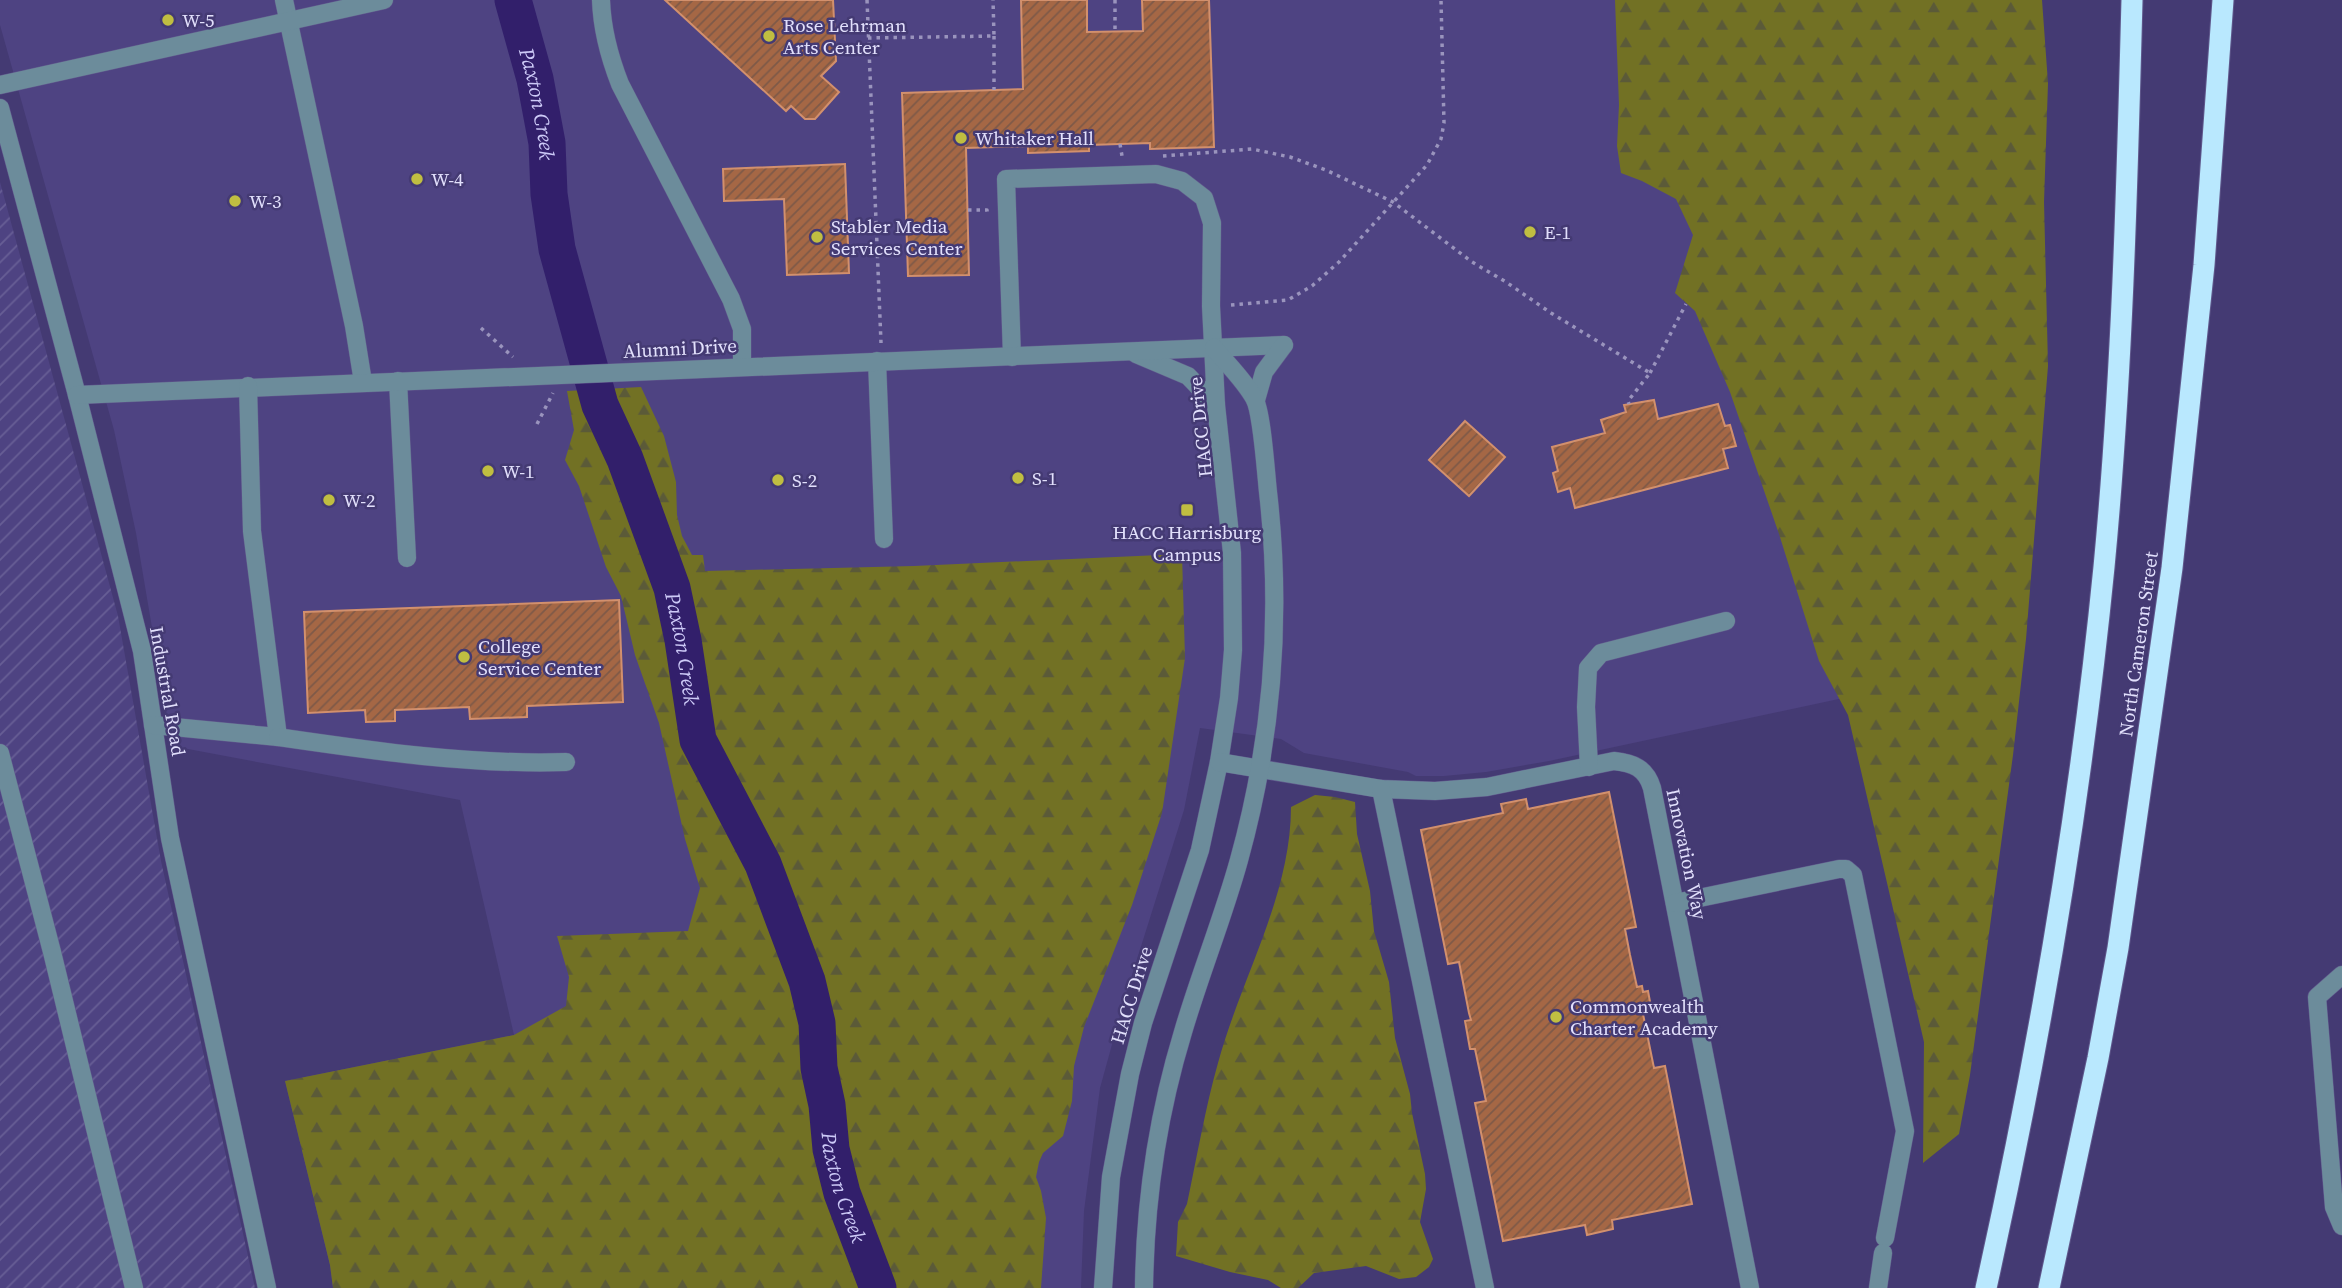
<svg xmlns="http://www.w3.org/2000/svg" width="2342" height="1288" viewBox="0 0 2342 1288" font-family="'Source Serif 4',serif">
  <defs>
    <pattern id="industrial-furrows" width="10" height="10" patternUnits="userSpaceOnUse" patternTransform="scale(1.75)"><rect width="10" height="10" fill="#4e4382"/><path d="M-1 1l2-2M0 10L10 0M9 11l2-2" fill="none" stroke="#675e95"/></pattern>
    <pattern id="forest-firs" width="22" height="20" patternUnits="userSpaceOnUse" patternTransform="scale(1.75)"><rect width="22" height="20" fill="#727124"/><path d="M5 1l3.5 6h-7zM16 11l3.5 6h-7z" fill="#5b5a38"/></pattern>
    <pattern id="building-hatch" width="6" height="6" patternUnits="userSpaceOnUse" patternTransform="scale(1.75)"><rect width="6" height="6" fill="#a56745"/><path d="M-1 1l2-2M0 6l6-6M5 7l2-2" fill="none" stroke="#7e5948"/></pattern>
  </defs>
  <rect width="100%" height="100%" fill="#443a73"/>
  <path fill="#4e4382" d="M0,0H2021L1988,667L1549,761L1486,772L1444,776H1416L1408,772L1304,753L1281,739L1200,728L1184,810L1126,994L1100,1088L1084,1211L1081,1288H333L330,1265L285,1081L514,1035L460,800L172,746L136,533L114,430L0,25Z"/>
  <path fill="url(#industrial-furrows)" d="M0,182L118,616L161,861L255,1288H0Z"/>
  <g fill="url(#forest-firs)">
    <path d="M1615,0H2042L2048,83L2044,202L2048,366L2026,639L2013,755L1970,1075L1959,1134L1923,1163L1924,1042L1848,715L1819,661L1779,534L1730,392L1695,311L1675,293L1693,235L1676,199L1642,181L1621,173L1617,146L1619,105Z"/>
    <path d="M641,387L664,436L676,482L677,515L682,536L692,555H703L705,571L914,566L1182,554L1185,658L1162,813L1132,905L1084,1027L1074,1066L1072,1101L1063,1136L1043,1153L1039,1162L1036,1177L1041,1191L1046,1218L1041,1288H333L330,1265L285,1081L514,1035L566,1006L569,977L557,936L688,931L700,888L685,839L659,723L635,655L621,596L606,567L579,486L565,460L574,430L567,391Z"/>
    <path d="M1315,795L1335,797L1355,802L1357,834L1370,891L1374,931L1389,982L1395,1038L1410,1094L1412,1113L1425,1174L1426,1189L1420,1222L1433,1259L1429,1267L1416,1277L1399,1279L1366,1266L1314,1273L1298,1288H1281L1268,1280L1230,1272L1176,1256L1178,1222L1187,1204C1197,1157 1205,1109 1218,1063C1241,978 1291,896 1291,807Z"/>
  </g>
  <g fill="none" stroke-linecap="round" stroke-linejoin="round">
    <path stroke="#321f6b" stroke-width="37" id="s1" d="M513,0L535,79L547,143L549,194L557,249L600,405L625,459L672,588L683,640L698,740L763,864L807,981L817,1023L819,1068L827,1105L831,1149L842,1193L878,1288"/>
  </g>
  <g fill="url(#building-hatch)" stroke="#d2906d" stroke-width="2">
    <path d="M665,0H833L836,61L821,76L839,92L815,119H805L791,106L786,111Z"/>
    <path d="M1021,0H1087V32L1143,31L1142,0H1209L1214,147L1150,149V143L1089,145V151L1028,153V146L966,148L969,275L908,276L902,93L1023,89Z"/>
    <path d="M845,164L849,273L787,275L784,199L724,201L723,169Z"/>
    <path d="M1654,400L1658,419L1718,404L1725,426L1730,425L1736,446L1723,449L1728,468L1575,508L1570,488L1558,492L1553,473L1558,471L1552,447L1605,433L1601,420L1626,412L1624,405Z"/>
    <path d="M1465,421L1505,457L1469,496L1429,460Z"/>
    <path d="M619,600L623,702L527,706V717L470,719L469,707L395,710V721L366,722L365,710L308,713L304,612Z"/>
    <path d="M1609,792L1636,927L1625,929L1630,955L1637,987L1642,986L1643,992L1648,991L1651,1007L1646,1008L1647,1014H1643L1654,1068L1665,1066L1692,1204L1612,1220L1613,1229L1587,1235L1585,1225L1503,1241L1475,1103L1486,1101L1475,1049H1470L1465,1021L1471,1020L1469,1013L1459,962L1448,964L1421,830L1503,813L1501,804L1526,799L1528,809Z"/>
  </g>
  <g fill="none" stroke-linecap="round" stroke-linejoin="round">
    <g stroke="#60588c" stroke-width="19">
      <g id="minor">
        <path d="M284,0L354,326L363,382"/>
        <path d="M601,0C602,30 609,56 620,84L731,299L742,329V366"/>
        <path d="M0,85L384,0"/>
        <path d="M0,108L77,395L142,651L170,838L267,1288"/>
        <path d="M1136,354L1188,376L1216,405"/>
        <path d="M1012,357L1006,179L1156,174L1182,181L1204,198L1212,223L1211,306L1216,405L1232,553L1233,650L1229,698L1219,762L1200,850L1143,1023L1130,1074L1111,1177L1103,1288"/>
        <path d="M877,361L884,539"/>
        <path d="M398,381L407,558"/>
        <path d="M77,395L1284,345"/>
        <path d="M1256,400L1264,372L1284,345"/>
        <path d="M153,725L278,737L252,531L248,386"/>
        <path d="M278,737C374,751 469,765 566,762"/>
        <path d="M0,753L52,952L134,1288"/>
        <path d="M1219,762L1381,789L1435,791L1487,787L1614,761C1633,763 1646,768 1652,788L1750,1288"/>
        <path d="M1589,767L1586,707L1588,668L1601,653L1726,621"/>
        <path d="M1381,789L1485,1288"/>
        <path d="M1675,903L1839,869H1846L1853,875L1905,1131L1885,1238"/>
        <path d="M2342,975L2317,997L2334,1207L2342,1226"/>
        <path d="M1144,1288C1145,1202 1158,1114 1183,1032C1200,974 1223,918 1239,860C1272,741 1282,615 1268,492C1266,474 1262,411 1254,398C1244,380 1227,364 1214,348"/>
        <path d="M1878,1288L1883,1253"/>
      </g>
    </g>
    <g stroke="#60588c" stroke-width="23">
      <g id="highway">
        <path d="M1986,1288C2039,1050 2080,810 2104,567C2122,379 2127,189 2132,0"/>
        <path d="M2049,1288L2098,1058L2118,948L2172,568L2204,265L2223,0"/>
      </g>
    </g>
    <g stroke="#9a94bd" stroke-width="3.5" stroke-dasharray="3.5 5" stroke-linecap="butt">
      <path d="M867,0L881,343"/>
      <path d="M1115,0V31"/>
      <path d="M994,36V90"/>
      <path d="M868,38L994,36L993,0"/>
      <path d="M1120,144L1122,156"/>
      <path d="M1163,156L1252,149L1290,157L1326,170L1393,202L1472,262L1506,282L1551,313L1650,373L1628,401L1629,404"/>
      <path d="M968,210H987V214"/>
      <path d="M1231,305L1288,300L1312,286L1339,262L1427,165L1441,139L1444,123L1441,0"/>
      <path d="M481,328L513,357"/>
      <path d="M1650,373L1686,304"/>
      <path d="M537,424L553,393"/>
    </g>
    <use href="#minor" stroke="#6c8c9b" stroke-width="18"/>
    <use href="#highway" stroke="#b9e8fe" stroke-width="21"/>
  </g>
  <g fill="#c0be41" stroke="#443a73" stroke-width="2.5">
    <circle cx="168" cy="20" r="7"/>
    <circle cx="769" cy="36" r="7"/>
    <circle cx="961" cy="138" r="7"/>
    <circle cx="417" cy="179" r="7"/>
    <circle cx="235" cy="201" r="7"/>
    <circle cx="1530" cy="232" r="7"/>
    <circle cx="817" cy="237" r="7"/>
    <circle cx="488" cy="471" r="7"/>
    <circle cx="1018" cy="478" r="7"/>
    <circle cx="778" cy="480" r="7"/>
    <circle cx="329" cy="500" r="7"/>
    <rect x="1180" y="503" width="14" height="14" rx="3.5"/>
    <circle cx="464" cy="657" r="7"/>
    <circle cx="1556" cy="1017" r="7"/>
  </g>
  <g text-anchor="middle" dominant-baseline="central" stroke-width="5" stroke-linejoin="round" paint-order="stroke">
    <g font-size="19" fill="#e2e0fc" stroke="#443a73" text-anchor="start">
      <text x="182" y="20">W-5</text>
      <text x="783" y="25">Rose Lehrman<tspan x="783" dy="22">Arts Center</tspan></text>
      <text x="975" y="138">Whitaker Hall</text>
      <text x="431" y="179">W-4</text>
      <text x="249" y="201">W-3</text>
      <text x="831" y="226">Stabler Media<tspan x="831" dy="22">Services Center</tspan></text>
      <text x="1544" y="232">E-1</text>
      <text x="502" y="471">W-1</text>
      <text x="1032" y="478">S-1</text>
      <text x="792" y="480">S-2</text>
      <text x="343" y="500">W-2</text>
      <text x="1187" y="532" text-anchor="middle">HACC Harrisburg<tspan x="1187" dy="22">Campus</tspan></text>
      <text x="478" y="646">College<tspan x="478" dy="22">Service Center</tspan></text>
      <text x="1570" y="1006">Commonwealth<tspan x="1570" dy="22">Charter Academy</tspan></text>
    </g>
    <g font-size="19" fill="#e2e0fc" stroke="#443a73">
      <text transform="translate(680 348) rotate(-3)">Alumni Drive</text>
      <text transform="translate(1200 427) rotate(-96)">HACC Drive</text>
      <text transform="translate(2138 644) rotate(-82)">North Cameron Street</text>
      <text transform="translate(168 691) rotate(80)">Industrial Road</text>
      <text transform="translate(1687 854) rotate(78)">Innovation Way</text>
      <text transform="translate(1131 995) rotate(-73)">HACC Drive</text>
    </g>
    <g font-size="21" font-style="italic" fill="#cdcaf7" stroke="#443a73">
      <text stroke="none"><textPath href="#s1" startOffset="107">Paxton Creek</textPath></text>
      <text stroke="none"><textPath href="#s1" startOffset="674">Paxton Creek</textPath></text>
      <text stroke="none"><textPath href="#s1" startOffset="1242">Paxton Creek</textPath></text>
    </g>
  </g>
</svg>
